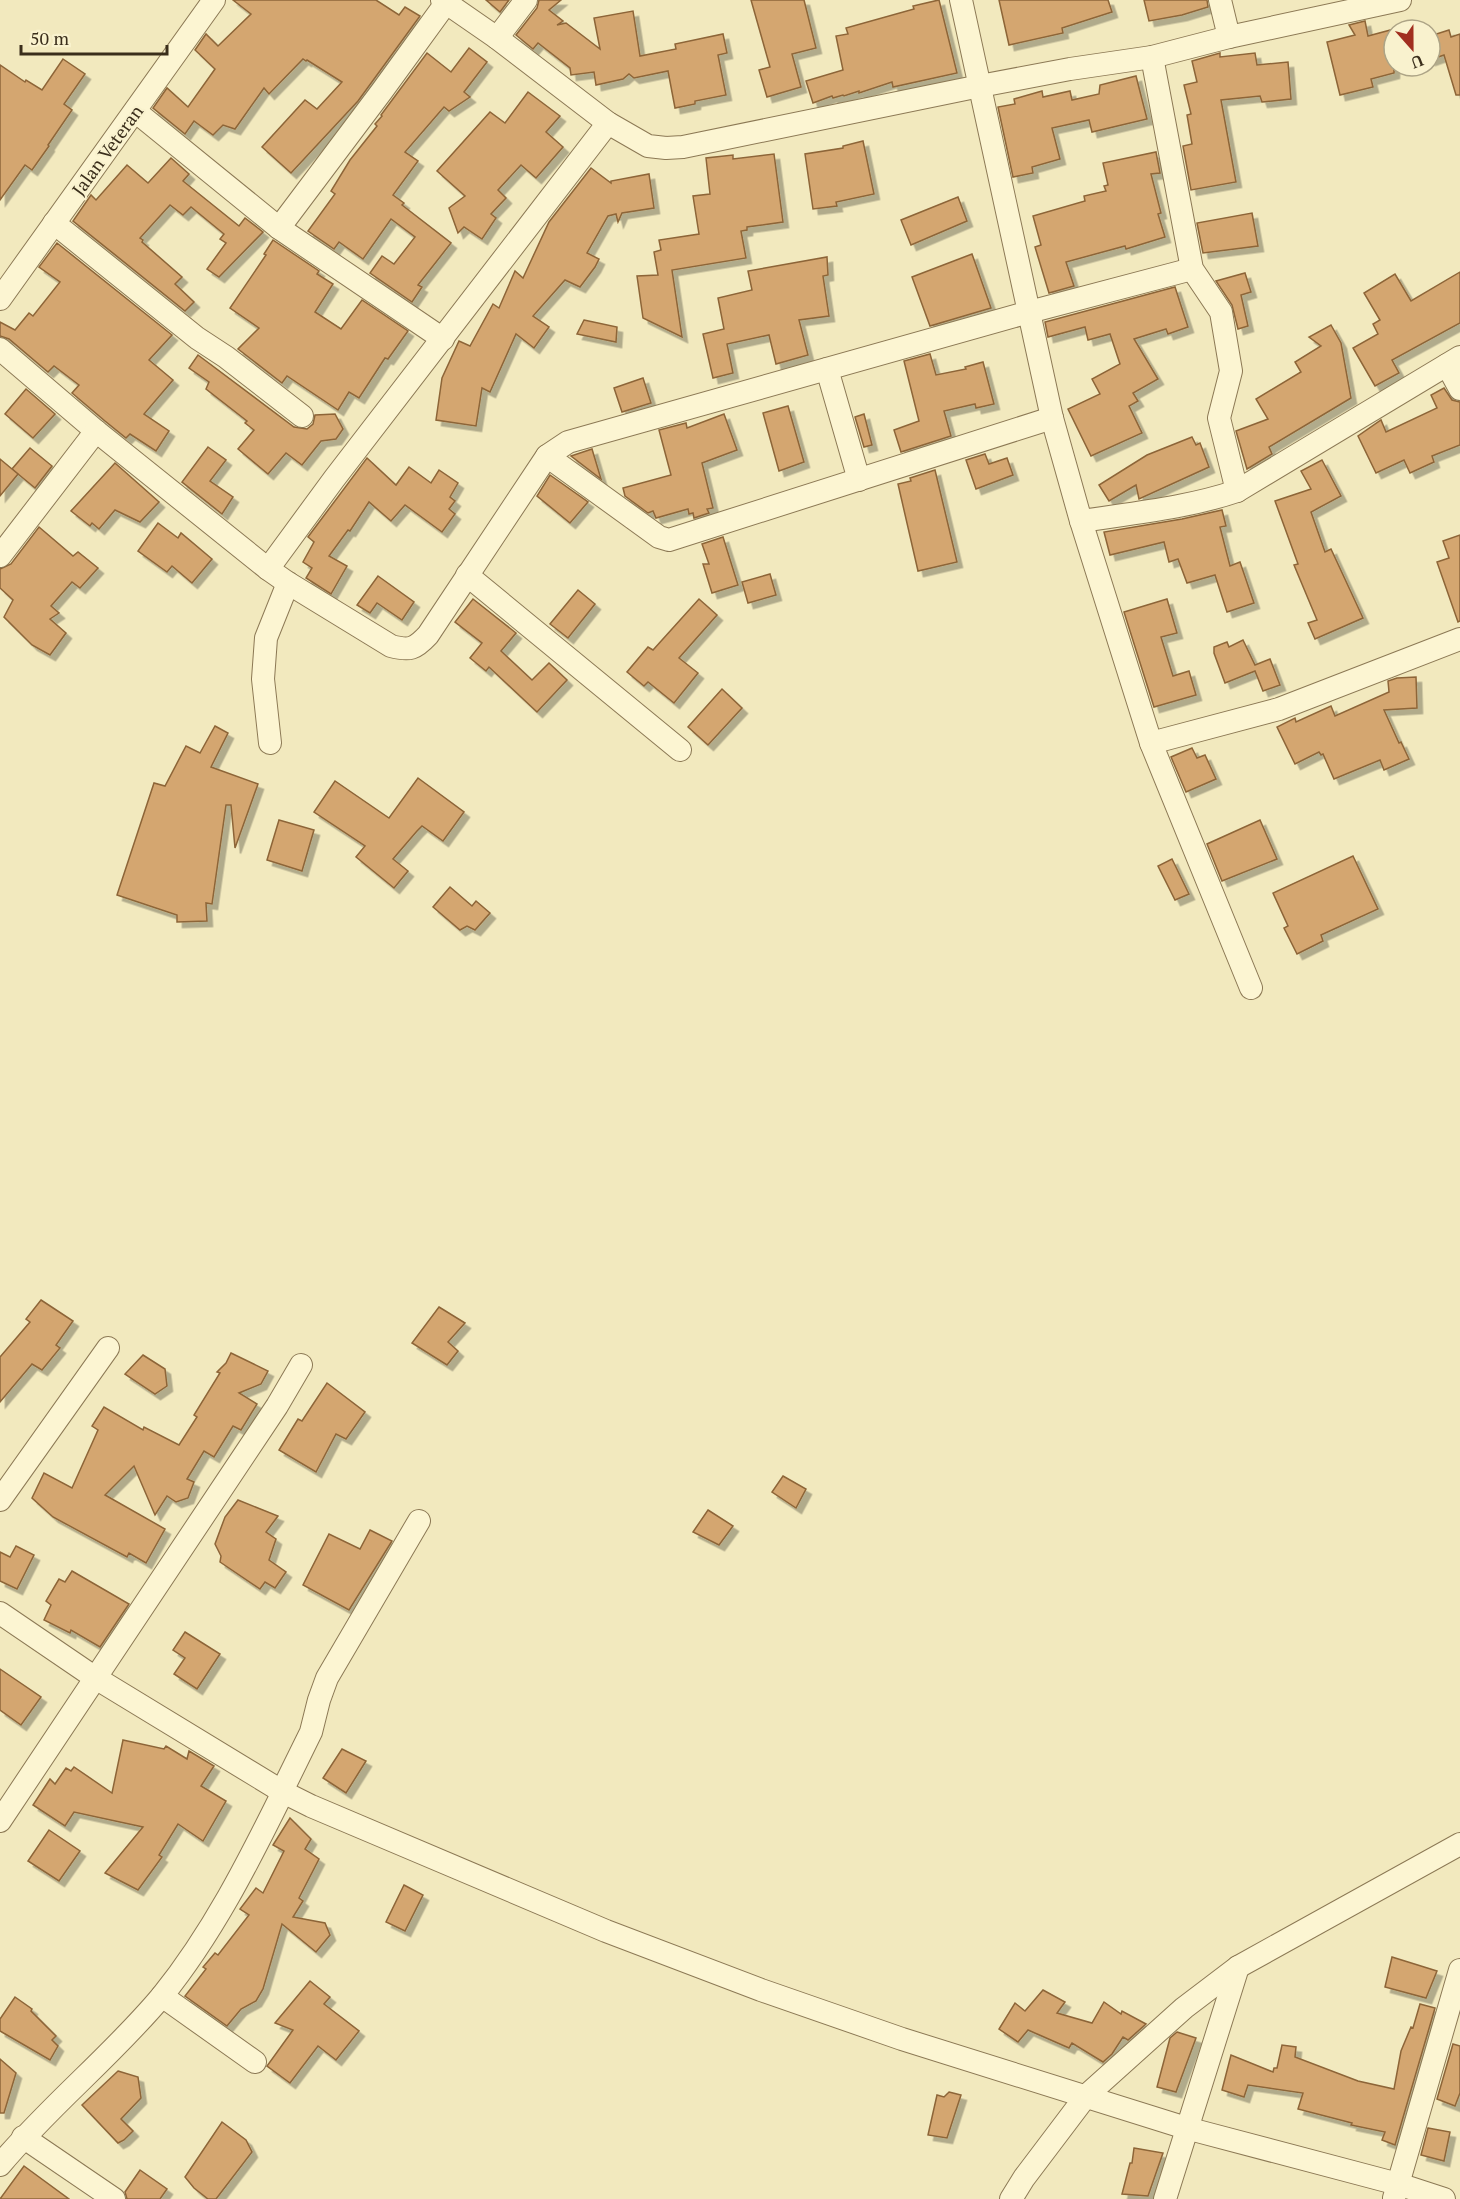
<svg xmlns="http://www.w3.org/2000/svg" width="1460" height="2199" viewBox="0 0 1460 2199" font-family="'PT Serif',serif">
  <defs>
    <filter id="shadow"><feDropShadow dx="5.5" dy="5.5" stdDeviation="0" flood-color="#0004"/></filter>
  </defs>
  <rect width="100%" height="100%" fill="#f2e9be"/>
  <g fill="#d4a670" stroke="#8d6538" stroke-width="1.5" filter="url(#shadow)">
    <path d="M233,0H376L399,15L405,7L420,16L358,101L291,173L262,147L305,100L317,109L342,82L307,60L306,61L303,59L269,94L264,88L235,129L223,125L213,135L194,121L185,134L153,108L167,88L188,107L215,69L195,50L206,34L218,46L251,14Z"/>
    <path d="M486,0H509L500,12Z"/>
    <path d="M539,0H561L549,10L563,21L557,25L566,23L600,49L594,18L633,11L640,56L676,49L675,44L723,34L727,53L718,55L726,95L695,101V104L675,108L668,71L634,78L629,74L623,79L596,85L594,72L571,75L570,68L538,43L533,49L516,35L537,8Z"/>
    <path d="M751,0H804L816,48L792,54L801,87L767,97L759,70L770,67Z"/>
    <path d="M939,0L957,73L893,87L892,82L859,93V91L844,96L843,95L833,98L832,96L813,103L806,81L843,70L836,36L848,34L846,28L914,9L913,6Z"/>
    <path d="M999,0H1108L1112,12L1062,28L1063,33L1009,45Z"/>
    <path d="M1144,0H1207L1208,7L1182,15L1149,21Z"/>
    <path d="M1365,21L1368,36L1394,29V73L1371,79L1373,87L1340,95L1327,42L1355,35L1349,25Z"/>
    <path d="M1449,30L1451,37L1460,34V95H1456L1444,55L1430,60V36Z"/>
    <path d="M469,48L487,62L464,92L470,97L449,111L444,107L405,152L418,161L393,195L404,203L402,205L451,243L418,285L422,287L412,302L370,273L382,256L394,264L415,237L391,219L363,259L339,242L334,249L308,231L335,194L331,191L350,160L377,126L375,124L382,116L381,115L427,53L451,72Z"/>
    <path d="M1220,53V57L1255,53L1257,65L1288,62L1291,99L1262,102L1260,96L1221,100L1236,182L1191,190L1183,146L1192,144L1187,115L1191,114L1184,85L1197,82L1192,61Z"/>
    <path d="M63,59L85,74L64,104L72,110L48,145L49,146L32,170L25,165L0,200V65L25,82L26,80L42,90Z"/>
    <path d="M1136,76L1147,119L1092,132L1089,120L1052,128L1060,159L1032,167L1033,173L1013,177L998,107L1015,104L1014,99L1042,91L1043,97L1070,91L1072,100L1099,94L1100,85Z"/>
    <path d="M528,92L560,116L546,132L563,147L536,178L521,165L498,190L506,198L491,214L496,218L482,239L464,227L458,233L449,208L465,196L437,171L490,112L505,123Z"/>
    <path d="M863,141L874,194L836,202L837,206L813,209L805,154L843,148V146Z"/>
    <path d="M1156,152L1160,173L1151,174L1161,213L1158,214L1165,237L1126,249L1125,246L1066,262L1074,286L1049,293L1035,247L1041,245L1033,216L1085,201L1084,196L1106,191L1104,186L1108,185L1103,163Z"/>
    <path d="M774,154L783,222L747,227V230L741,231L746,258L672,270L682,337L643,318L637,276L658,275L654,252L661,250L659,240L699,234L693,196L710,194L706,158L733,155V159Z"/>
    <path d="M171,158L189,174L183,181L239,226L245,218L263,232L219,277L207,269L226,243L220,239L224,234L191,207L183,215L170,205L140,238L143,240L142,242L182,277L175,284L194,302L185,311L73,221L91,195L96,200L127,165L148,183Z"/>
    <path d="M591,168L611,183V181L649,174L654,208L622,213L618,222L616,214L608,216L587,253L599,259L595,267L580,287L565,280L533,316L549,327L534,348L516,334L490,392L482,388L476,426L436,420L442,378L459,341L470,346L493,304L499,308L515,271L523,278L549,222Z"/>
    <path d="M958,197L967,221L911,245L901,220Z"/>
    <path d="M1252,213L1258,246L1203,253L1197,223Z"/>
    <path d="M273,240L319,271L317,274L333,284L315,312L341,329L362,300L408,331L388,359L385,358L359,398L349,392L338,410L287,376L282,383L238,349L259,328L230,308L266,255L264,254Z"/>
    <path d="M57,243L172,335L149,360L173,380L144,414L169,431L156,451L130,434L126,438L105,421L72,393L79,385L54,366L48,372L9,339L0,336V322L15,330L29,313L33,316L60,282L39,267Z"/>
    <path d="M972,254L991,308L930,326L912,277Z"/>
    <path d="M827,257L828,275L823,276L829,316L799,320L808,355L776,364L769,335L727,344L733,373L713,378L703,334L724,329L718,298L752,290L748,271Z"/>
    <path d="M1460,272V323L1392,360L1399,373L1375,386L1353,348L1378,334L1373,324L1380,320L1364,293L1395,274L1411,301Z"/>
    <path d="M1245,273L1251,292L1241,295L1248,326L1238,329L1232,305L1216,281Z"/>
    <path d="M1175,287L1188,327L1168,334L1166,329L1134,339L1158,379L1133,393L1138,401L1129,406L1142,433L1091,456L1068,409L1100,394L1092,379L1120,364L1110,334L1088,340L1085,327L1048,337L1045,322Z"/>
    <path d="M584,320L617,327L616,342L577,334Z"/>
    <path d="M1331,325L1341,343L1351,398L1269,447L1272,454L1247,469L1236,431L1268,419L1256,399L1301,372L1295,362L1321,346L1309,337Z"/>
    <path d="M930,354L936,375L966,369L965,367L983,362L994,404L976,408L975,404L944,411L951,436L901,452L894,430L919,421L904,361Z"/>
    <path d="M198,355L294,427L307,429L313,424L315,415L335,414L343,429L336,439L321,441L302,465L286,453L268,474L238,449L254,430L245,423L247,421L206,389L209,382L189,368Z"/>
    <path d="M643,378L651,403L622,412L614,388Z"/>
    <path d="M1444,388L1452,400L1460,402V445L1432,456L1434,462L1410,473L1404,460L1376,473L1358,436L1381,420L1386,432L1437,408L1431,395Z"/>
    <path d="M26,389L55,414L33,438L5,414Z"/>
    <path d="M788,406L804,462L779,471L763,413Z"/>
    <path d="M724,414L737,450L702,463L713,508L707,509L709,513L694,518L693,513L689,514L688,509L656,518L653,511L648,513L625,496L623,488L671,475L659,430L686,423L687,428Z"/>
    <path d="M864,414L872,445L864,447L855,417Z"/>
    <path d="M1192,437L1196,445L1200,443L1209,467L1139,499L1136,485L1109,501L1099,485L1147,455Z"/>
    <path d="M208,447L226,460L210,481L233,497L222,514L182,482Z"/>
    <path d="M30,448L52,466L35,488L12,469Z"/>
    <path d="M592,449L601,479L571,456Z"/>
    <path d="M985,454L989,464L1007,458L1013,475L976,489L966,460Z"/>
    <path d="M367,458L396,485L409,467L431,483L439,470L458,483L450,497L455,501L449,509L455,514L442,532L405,505L391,521L369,502L350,531L348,530L329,556L347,566L331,594L306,578L312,568L303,562L314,542L308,537Z"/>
    <path d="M0,459L18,474L0,496Z"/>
    <path d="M1322,460L1341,496L1311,512L1325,552L1331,549L1363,618L1315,639L1308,623L1317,620L1294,565L1298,564L1275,501L1311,489L1301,471Z"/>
    <path d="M115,463L159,502L140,522L115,510L99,529L92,523L90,526L71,511Z"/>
    <path d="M935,470L957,562L918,571L898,484L911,481L910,478Z"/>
    <path d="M550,475L588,502L570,523L537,496Z"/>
    <path d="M1222,510L1226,526L1220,527L1230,566L1240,562L1254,603L1227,612L1215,575L1187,583L1178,559L1169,562L1164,542L1110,555L1104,532L1182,519Z"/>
    <path d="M158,523L178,538L181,533L212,559L192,583L172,566L167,572L138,551Z"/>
    <path d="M39,527L73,556L78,552L98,568L80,588L72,582L51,606L59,613L50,619L66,633L50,655L32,645L4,617L13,600L0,588V569L11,564Z"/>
    <path d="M1460,535V621L1458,622L1437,562L1449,558L1443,541Z"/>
    <path d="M723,537L738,585L712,593L703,564H709L702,544Z"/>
    <path d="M770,574L776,595L748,603L742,582Z"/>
    <path d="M378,576L414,602L402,620L377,603L370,613L357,605Z"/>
    <path d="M578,590L595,604L568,638L550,624Z"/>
    <path d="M473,599L516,633L501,651L532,680L549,663L567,680L537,712L489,667L486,671L470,658L482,643L455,622Z"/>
    <path d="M699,599L717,615L679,658L698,673L674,703L648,682L644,686L627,672L648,647L653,650Z"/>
    <path d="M1167,599L1177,633L1161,637L1173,676L1189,671L1196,695L1154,707L1124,612Z"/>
    <path d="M1243,640L1255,665L1270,659L1280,685L1263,691L1255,671L1225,683L1214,653V647L1227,642L1229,647Z"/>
    <path d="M1416,677L1417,708L1384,710L1399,743L1401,742L1409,759L1384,770L1380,760L1334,779L1323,754L1321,755L1319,752L1295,764L1277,727L1295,718L1296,722L1331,706L1335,716L1389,692L1388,681L1397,678Z"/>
    <path d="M722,689L742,708L708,745L688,727Z"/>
    <path d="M215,726L228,733L211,767L258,784L235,848L231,805H226L212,904L206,903L207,921L177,922V915L117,895L154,783L165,786L186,746L200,753Z"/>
    <path d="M1192,748L1197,758L1205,755L1216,779L1186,792L1171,757Z"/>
    <path d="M418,778L464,812L443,841L422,826L417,831L393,859L408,871L394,888L356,857L365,846L314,812L335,781L389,818Z"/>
    <path d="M279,820L314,830L302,871L267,860Z"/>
    <path d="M1260,820L1277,859L1222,881L1207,844Z"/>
    <path d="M1353,856L1378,909L1321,935L1323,941L1297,954L1284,928L1288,926L1273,893Z"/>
    <path d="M1172,859L1189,894L1175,900L1158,866Z"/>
    <path d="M450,887L472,906L476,901L490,913L475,930L467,926L460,930L433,907Z"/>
    <path d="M41,1300L73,1321L56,1345L60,1348L42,1370L32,1364L0,1402V1357L30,1322L26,1319Z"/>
    <path d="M439,1307L465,1323L448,1342L458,1351L447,1365L412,1343Z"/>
    <path d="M231,1353L268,1371L261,1384L239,1393L257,1404L241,1430L233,1426L214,1457L204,1451L187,1479L194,1482L188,1498L176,1502L167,1496L155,1515L134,1466L105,1495L165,1529L146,1563L129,1553L127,1557L53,1517L32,1498L44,1473L72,1488L98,1430L92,1426L104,1407L143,1430L144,1427L179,1445L197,1417L194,1415L220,1373L217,1372L226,1363Z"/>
    <path d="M143,1355L165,1369L167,1386L155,1394L125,1374Z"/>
    <path d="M327,1383L365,1412L346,1439L336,1434L316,1472L279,1450L298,1419L302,1421Z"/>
    <path d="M783,1476L806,1489L796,1508L772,1492Z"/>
    <path d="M238,1500L278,1516L266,1532L276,1539L269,1560L286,1572L275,1588L265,1582L260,1589L220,1562L221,1556L215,1544L225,1517Z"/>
    <path d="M708,1510L733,1526L719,1545L693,1532Z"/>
    <path d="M370,1530L392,1541L349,1610L303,1585L329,1534L360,1549Z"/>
    <path d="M16,1546L34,1555L17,1589L0,1581V1552L10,1557Z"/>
    <path d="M72,1571L129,1604L100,1647L71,1630L70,1633L44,1620L51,1605L46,1601L59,1579L65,1582Z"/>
    <path d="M185,1632L220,1654L197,1689L174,1674L185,1658L173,1650Z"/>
    <path d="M0,1669L41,1697L21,1725L0,1710Z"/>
    <path d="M123,1740L164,1749L166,1746L187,1759L189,1751L214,1766L201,1786L226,1801L203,1841L178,1824L159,1855L162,1857L138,1890L105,1873L143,1827L74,1812L65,1826L33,1805L50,1779L55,1784L66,1768L71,1771L74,1767L112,1793Z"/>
    <path d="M342,1749L366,1761L346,1793L323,1778Z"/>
    <path d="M290,1818L311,1839L305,1849L319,1859L299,1898L303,1901L293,1917L325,1923L330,1935L316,1952L282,1924L263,1989L256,2001L241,2009L227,2026L185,1996L206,1969L203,1967L215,1953L218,1955L249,1915L240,1909L256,1888L263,1893L284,1851L273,1845Z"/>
    <path d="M49,1830L80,1851L59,1881L28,1861Z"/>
    <path d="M404,1885L423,1895L405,1931L386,1922Z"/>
    <path d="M1392,1957L1437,1971L1426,1998L1385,1987Z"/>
    <path d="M310,1981L330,1997L324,2004L359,2031L336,2060L318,2046L290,2083L267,2066L293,2030L275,2023Z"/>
    <path d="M1043,1990L1065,2002L1057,2013L1092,2023L1104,2002L1121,2014L1122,2011L1146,2024L1128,2040L1123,2037L1112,2054L1103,2062L1072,2043L1069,2048L1028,2030L1018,2042L999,2029L1015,2003L1025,2011Z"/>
    <path d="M15,1997L32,2009L31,2011L56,2036L52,2040L58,2046L50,2060L0,2031V2019Z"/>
    <path d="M1420,2004L1435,2008L1395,2145L1382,2140L1385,2132L1351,2125L1352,2123L1298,2109L1303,2093L1248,2085L1244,2097L1222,2090L1231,2055L1273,2072L1274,2068H1277L1282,2045L1296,2047L1295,2057L1358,2081L1394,2089L1401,2051L1411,2027L1413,2028Z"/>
    <path d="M1177,2032L1196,2038L1176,2092L1157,2087L1170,2038Z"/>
    <path d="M1453,2044L1460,2046V2093L1455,2106L1437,2099Z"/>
    <path d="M0,2059L16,2073L4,2113H0Z"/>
    <path d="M118,2071L138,2077L141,2098L121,2119L133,2131L124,2140L118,2143L82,2105Z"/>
    <path d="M949,2092L961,2095L947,2138L928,2135L937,2095L944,2097Z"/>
    <path d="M222,2122L246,2140L252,2152L216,2199H208L194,2188L185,2177Z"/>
    <path d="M1428,2128L1450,2132L1444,2161L1421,2155Z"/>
    <path d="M1134,2148L1163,2153L1148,2196L1122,2194L1130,2163H1132Z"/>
    <path d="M24,2166L69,2199H0Z"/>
    <path d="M140,2170L167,2189L160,2199H127L125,2192Z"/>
  </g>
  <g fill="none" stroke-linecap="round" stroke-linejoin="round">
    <g stroke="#8c7955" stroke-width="24">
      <g id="minor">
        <path d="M442,0L497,38L608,123L648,146L666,148L683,147L980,86L1070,69L1152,57L1229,37L1400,0"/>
        <path d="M961,0L1052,418L1081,521L1151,743L1251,988"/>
        <path d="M1220,0L1229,37"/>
        <path d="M497,38L526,0"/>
        <path d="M1152,57L1192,269L1221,312L1231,371L1219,418L1237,491"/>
        <path d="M135,111L279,228L443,339"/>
        <path d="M54,223L197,338L226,357L302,416"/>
        <path d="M279,228L382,91L446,3"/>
        <path d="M0,299L214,0"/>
        <path d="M0,349L96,431L268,569L288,583L391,646C410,651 415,649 428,635L547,456L568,442L1029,312L1192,269"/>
        <path d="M1447,365L1460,389"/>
        <path d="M827,369L859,480"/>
        <path d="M547,456L659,537L669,540L1052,418"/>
        <path d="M1081,521C1133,513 1187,508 1237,491L1460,357"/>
        <path d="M0,556L96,431"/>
        <path d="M268,569L334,479L608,123"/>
        <path d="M467,575L680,750"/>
        <path d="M270,743L263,679L266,638L288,583"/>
        <path d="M1151,743L1279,709L1460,639"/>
        <path d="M0,1500L108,1348"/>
        <path d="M0,1613L94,1677L283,1792L311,1806L606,1931L761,1990L902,2039L1186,2128L1398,2184L1444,2199"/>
        <path d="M282,1791L311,1732L319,1700L327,1678L419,1521"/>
        <path d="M0,1821L277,1406L301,1365"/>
        <path d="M162,1996L255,2062"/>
        <path d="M23,2137L114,2199"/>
        <path d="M0,2165C50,2105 112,2056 162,1996C212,1934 248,1863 283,1792"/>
        <path d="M1394,2198L1460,1970"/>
        <path d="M1011,2199L1024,2178L1086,2096L1184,2008L1238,1967L1460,1844"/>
        <path d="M1165,2199L1238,1967"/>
      </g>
    </g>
    <use href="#minor" stroke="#fcf5d2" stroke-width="22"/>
  </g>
  <g text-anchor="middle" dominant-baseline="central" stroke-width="4.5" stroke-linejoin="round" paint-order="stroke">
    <g font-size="18" fill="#3a2e1b" stroke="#f9f2ce">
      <text transform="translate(107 150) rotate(-54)">Jalan Veteran</text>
    </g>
  </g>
  <g transform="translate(1412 48) rotate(159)"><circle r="28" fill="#f9f2ce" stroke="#ada486" stroke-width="1.5"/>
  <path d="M0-4.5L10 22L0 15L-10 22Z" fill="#a12f1f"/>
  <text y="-9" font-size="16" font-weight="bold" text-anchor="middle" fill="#3a2e1b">U</text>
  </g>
  <path d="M21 45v9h146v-9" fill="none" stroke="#3a2e1b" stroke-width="3"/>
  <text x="30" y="45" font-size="18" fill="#3a2e1b" stroke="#f9f2ce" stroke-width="4.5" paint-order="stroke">50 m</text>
</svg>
